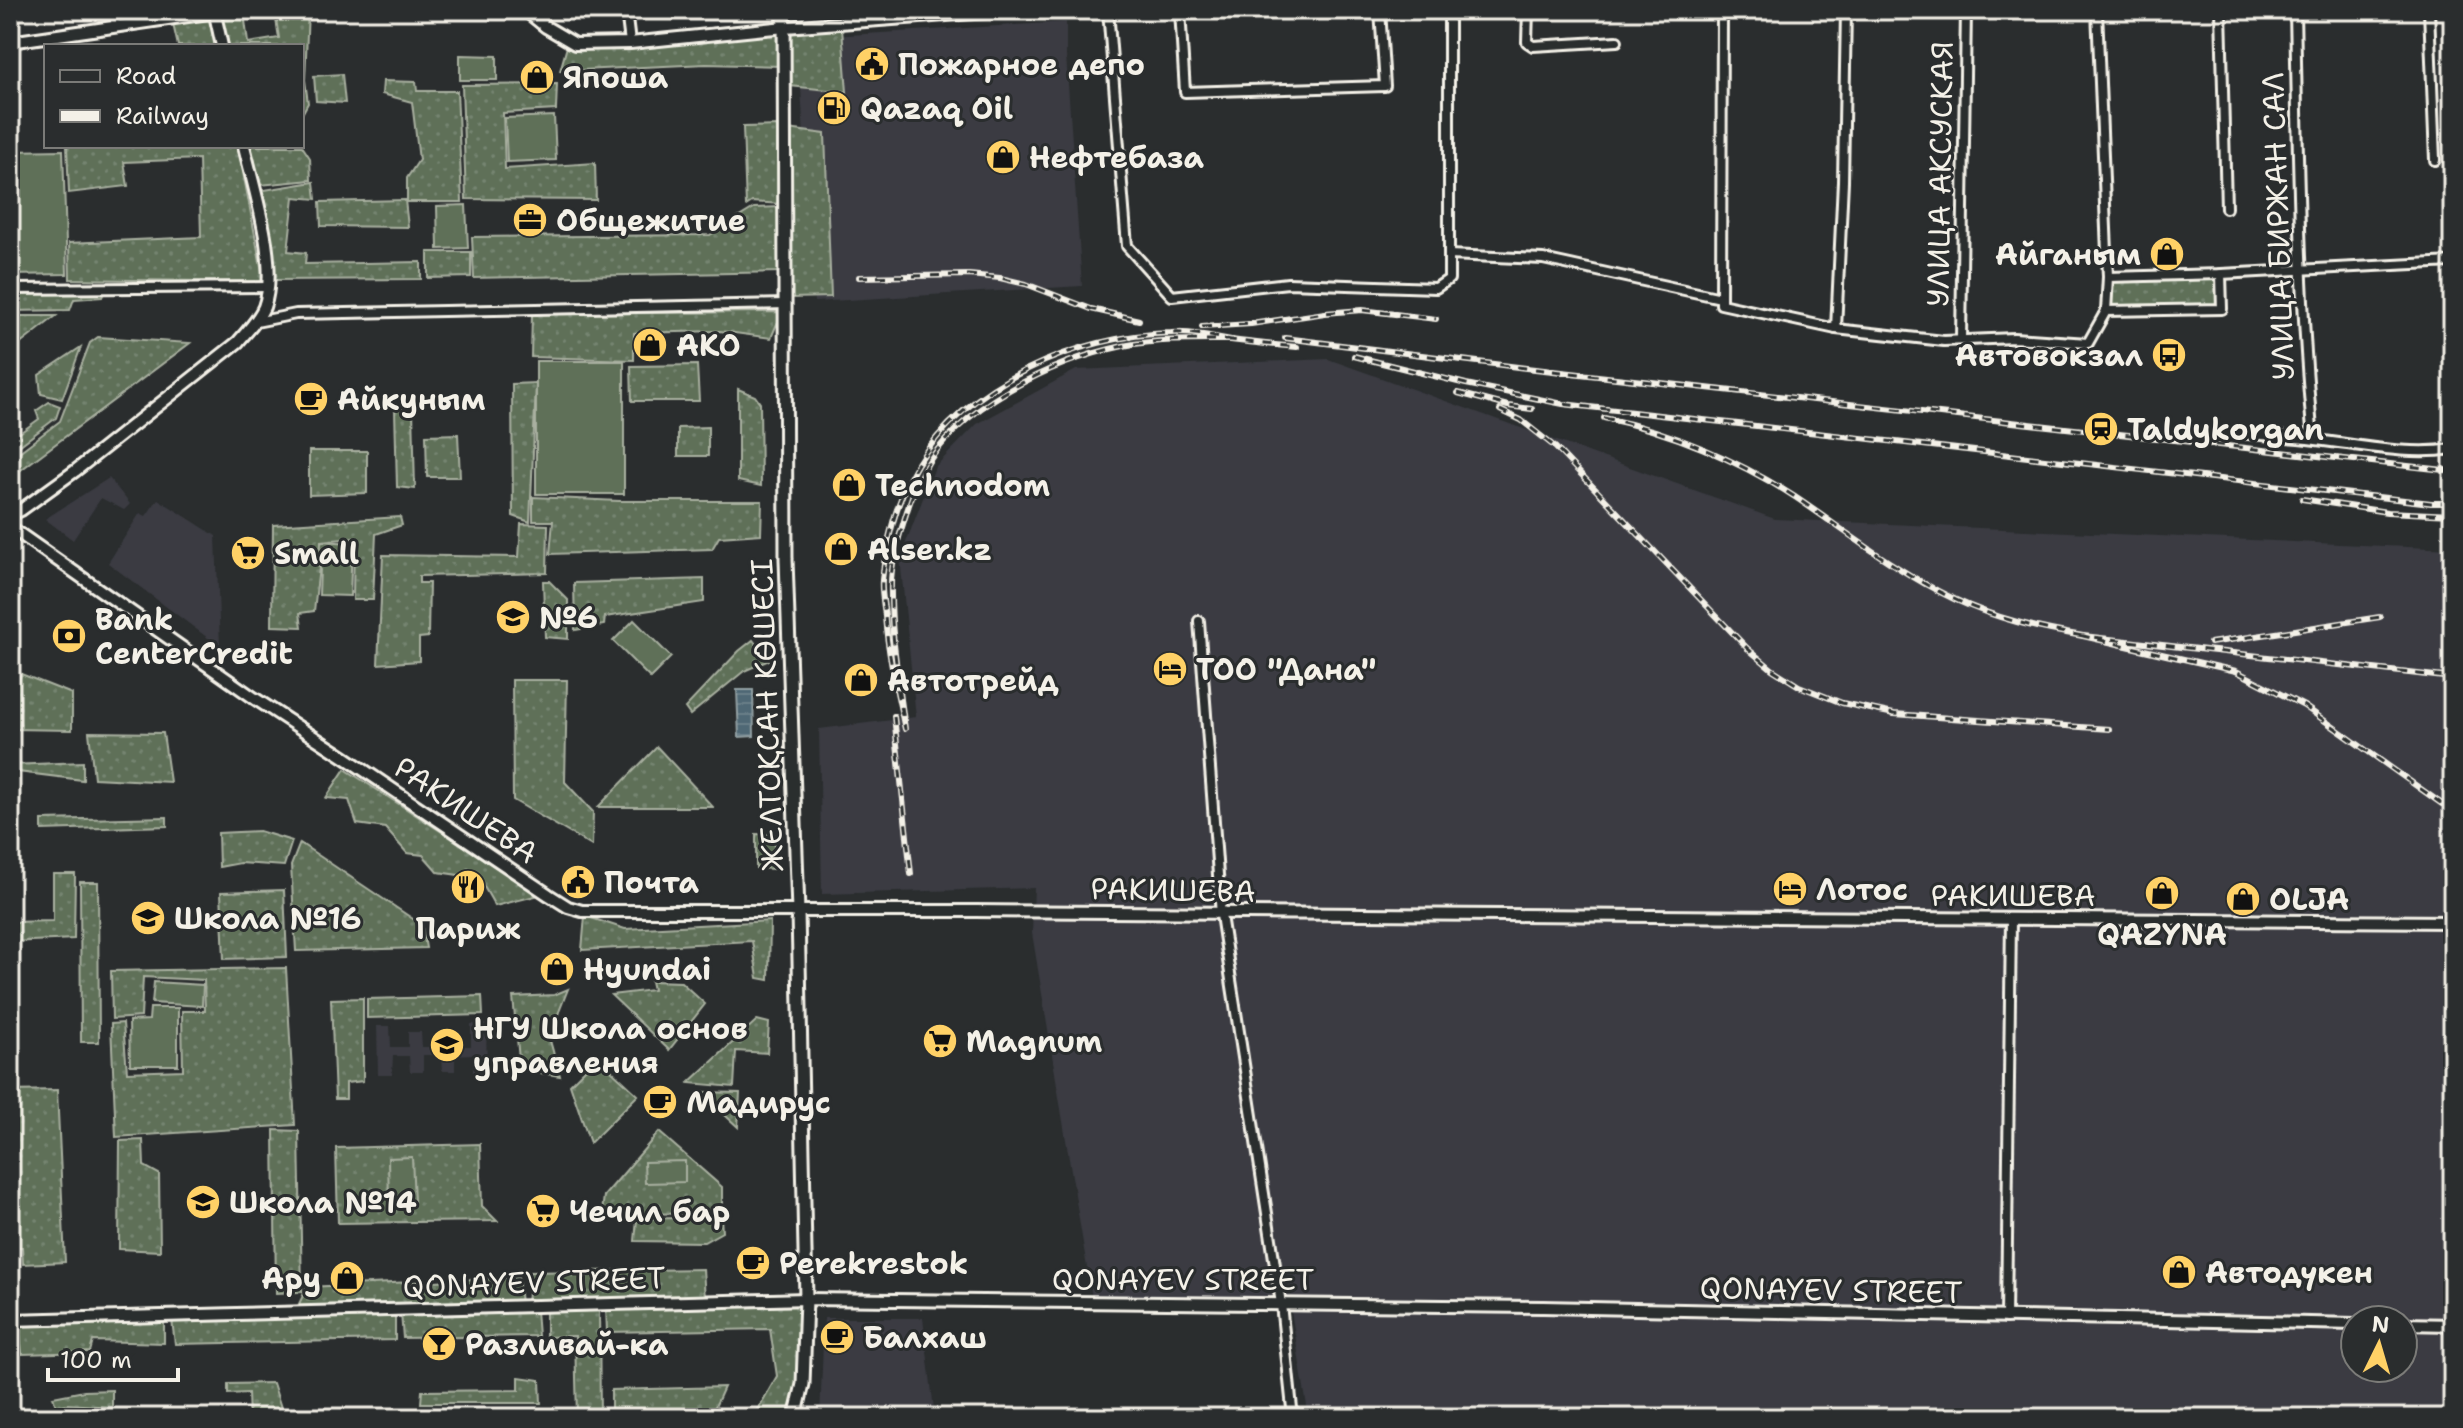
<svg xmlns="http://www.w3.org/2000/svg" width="2463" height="1428" viewBox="0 0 2463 1428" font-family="'Shantell Sans',sans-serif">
  <defs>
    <pattern id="grass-dots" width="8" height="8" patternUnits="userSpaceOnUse" patternTransform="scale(2)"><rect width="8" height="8" fill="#5e7059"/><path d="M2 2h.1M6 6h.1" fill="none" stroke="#768571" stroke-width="1.8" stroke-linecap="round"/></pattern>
    <pattern id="water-rules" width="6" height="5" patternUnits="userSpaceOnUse" patternTransform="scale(2)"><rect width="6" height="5" fill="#4f6874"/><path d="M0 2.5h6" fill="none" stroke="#697e88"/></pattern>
  </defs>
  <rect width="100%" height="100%" fill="#2a2d2e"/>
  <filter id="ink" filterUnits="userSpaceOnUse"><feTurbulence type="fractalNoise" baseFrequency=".0125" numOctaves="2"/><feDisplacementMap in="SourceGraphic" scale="16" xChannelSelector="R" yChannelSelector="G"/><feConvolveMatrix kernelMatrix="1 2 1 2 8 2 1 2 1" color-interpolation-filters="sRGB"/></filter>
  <g filter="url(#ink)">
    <g fill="#3a3b42" fill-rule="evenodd">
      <path d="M1066,22V55L1082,286L814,302L798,38Z"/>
      <path d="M1328,359L1775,519L2453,549V1418H1309L1289,1299L1093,1304L1032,933L1034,888L822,894L819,729L916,717L900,558L935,467L977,424L1076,370ZM2355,1320H2403V1368H2355Z"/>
      <path d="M109,478L130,504L124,510L101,498L73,540L45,519Z"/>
      <path d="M158,499L216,536L220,647L108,563L140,513L146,516Z"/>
      <path d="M471,1024H486L487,1073H473V1054L455,1055V1071H442L441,1055H423V1072H410L409,1056H393L392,1075H378L377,1026H390L391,1047H408V1032H421L422,1047H441V1032L454,1031V1046H471Z"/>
      <path d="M824,1318H923L935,1418H820Z"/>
    </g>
    <g fill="url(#grass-dots)" stroke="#a9b0a0" stroke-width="2">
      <path d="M308,10L305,80L308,103L302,114V46H229L222,17L244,13L248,43L279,38L275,13Z"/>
      <path d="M216,17L220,46H178L173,24Z"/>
      <path d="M842,28L847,92L790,86L789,32Z"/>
      <path d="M782,30L781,66L706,64L560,71L568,43Z"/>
      <path d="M342,74L345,103L316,101L314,76Z"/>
      <path d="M383,81L416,82L417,91H457L462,202H407V178L419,160L412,102L382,94Z"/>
      <path d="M557,84L556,110L503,113L505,169L595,163L596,200L466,199L462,85Z"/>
      <path d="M780,126L781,204L752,202L746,206L743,127Z"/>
      <path d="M788,129L825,134L831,297L790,298Z"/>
      <path d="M67,146H238L264,282L70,279L69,243L201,237L199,159L124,162L128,186L69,193Z"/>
      <path d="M251,146H302L310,158L311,180L260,185Z"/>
      <path d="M314,182L316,199L294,197L288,251L306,253L305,264L421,262V279L273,280V256L258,191Z"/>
      <path d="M405,200L408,227L321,226L320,202Z"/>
      <path d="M782,207V272L474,278L472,237L710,235L754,208Z"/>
      <path d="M428,252H471V277L428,278Z"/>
      <path d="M2217,277L2219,305L2108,308L2111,279Z"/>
      <path d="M105,290L102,297L74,299L70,310L10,311V293Z"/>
      <path d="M782,312L771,338L720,331L634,333V360L531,357L532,314Z"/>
      <path d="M10,316H56L19,345L10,343Z"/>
      <path d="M98,337L190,343L10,478V459L60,421L90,343Z"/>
      <path d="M81,347L62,399L41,394L39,375Z"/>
      <path d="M697,365L699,401H632L631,366Z"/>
      <path d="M536,383L530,522L513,516L512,384Z"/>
      <path d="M738,389L755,396L760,403L761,486L738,481Z"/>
      <path d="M49,402L60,406L56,418L11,452L10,440L39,419L36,411Z"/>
      <path d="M395,409H413L415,489L397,487Z"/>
      <path d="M708,427V456H678V428Z"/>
      <path d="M458,434L460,477H427L426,435Z"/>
      <path d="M309,451H367V493L309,495Z"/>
      <path d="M533,497L619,501H762L761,534L719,537L712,549L550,554L553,521H533Z"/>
      <path d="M400,517L402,525L376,534L373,600H353L354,538L322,541L314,611L300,613L302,627L272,626L273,525Z"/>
      <path d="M521,524L548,525L547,573L419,576V583H429L428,637L419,638V661L378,664L383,555L519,557Z"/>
      <path d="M704,579V602L605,617L604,625L575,630L574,583Z"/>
      <path d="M543,581H549L568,600V639L545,637Z"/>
      <path d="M753,640L769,660L744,671L690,715L685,708L739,651Z"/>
      <path d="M21,674L72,694V730L10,729V699Z"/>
      <path d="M512,680H567L565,782L593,812L592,846L513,800Z"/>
      <path d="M89,732L163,733L170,782L94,778Z"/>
      <path d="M657,747L713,807H598Z"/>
      <path d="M83,762V780L10,771V765Z"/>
      <path d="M345,769L539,895L495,906L479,878L438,872L423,855L407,853L385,828L357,824L349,800L326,798Z"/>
      <path d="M167,817V826L42,830V820Z"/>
      <path d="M259,831L292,841L284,866L240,863L219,867L218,833Z"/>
      <path d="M756,834L775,835L774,869L756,868Z"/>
      <path d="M300,843L422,925L426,948L296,951L291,866Z"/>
      <path d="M53,874H75L74,939L10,942V922L53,921Z"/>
      <path d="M80,882H98L99,1042H81Z"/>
      <path d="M284,890L287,957L224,959L221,892Z"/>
      <path d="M585,916L625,929L770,921L769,980L758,978L752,941L582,950Z"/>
      <path d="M286,968L295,1125L116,1137L111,1024L123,1023L127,1072L183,1070L182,1011H205L204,980L143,977L141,1017L112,1019L111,971Z"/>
      <path d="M651,981L681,982L705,1004L669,1050L611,995L653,990Z"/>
      <path d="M568,989L549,1037L560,1076L520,1070L513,997L554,995Z"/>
      <path d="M482,996L483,1015L367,1018V999Z"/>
      <path d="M363,998V1081L346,1083V1099H335L331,999Z"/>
      <path d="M757,1020L769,1023L767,1053L736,1051L734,1087L689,1083Z"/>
      <path d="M597,1057L638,1095L590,1143L570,1084Z"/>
      <path d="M57,1090L65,1262L23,1264L22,1247H10V1091Z"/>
      <path d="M700,1092L740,1093L738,1127Z"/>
      <path d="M274,1130L299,1131L302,1292L276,1293Z"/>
      <path d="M659,1132L722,1187V1215L602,1212L604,1196Z"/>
      <path d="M143,1140L144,1166L159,1174L160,1251L119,1249L120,1141Z"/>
      <path d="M480,1144L482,1206L497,1221L338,1223L336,1148Z"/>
      <path d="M721,1217L722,1232L704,1242L635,1241L637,1219Z"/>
      <path d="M703,1269L705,1298L527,1303L530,1272Z"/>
      <path d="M518,1277L521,1303L298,1306L307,1287Z"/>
      <path d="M801,1306L798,1391L789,1418H753L777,1376L770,1329L607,1332L606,1307Z"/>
      <path d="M599,1308L600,1418H577L575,1336L546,1337V1309Z"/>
      <path d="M536,1310L538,1336L403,1338L401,1313Z"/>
      <path d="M395,1314V1340L175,1344L172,1320Z"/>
      <path d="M164,1318V1343L93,1341L90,1352L22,1354L19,1322Z"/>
      <path d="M519,1377L540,1380L541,1403H421L422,1391L519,1390Z"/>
      <path d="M273,1383L284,1417L249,1418L248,1393L228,1394V1384Z"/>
      <path d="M724,1387L710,1418L611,1417V1390Z"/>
      <path d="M112,1390V1407L67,1404L56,1406L53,1397L84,1391Z"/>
    </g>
    <g fill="#5e7059" stroke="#a9b0a0" stroke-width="2">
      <path d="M460,55L497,56V80H460Z"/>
      <path d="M554,116L556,160L507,162L505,118Z"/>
      <path d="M63,150L67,274L10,275V151Z"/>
      <path d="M466,205L468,248L438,249L437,206Z"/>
      <rect x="536" y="361" width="88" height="133"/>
      <path d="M321,541L352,543L350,596L319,595Z"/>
      <path d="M634,620L671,657L650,678L613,641Z"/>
      <path d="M154,982L203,985L202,1006L152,1003Z"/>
      <path d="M150,1008H178V1065H130L129,1021L149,1020Z"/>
      <path d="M412,1157L414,1201L389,1202L388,1158Z"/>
      <path d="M685,1161V1182L645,1183L644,1162Z"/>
    </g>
    <path fill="url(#water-rules)" stroke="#919fa2" stroke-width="2" d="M737,690H753L754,736L739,737Z"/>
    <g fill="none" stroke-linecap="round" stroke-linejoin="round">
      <g stroke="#f4f1e8" stroke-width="14">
        <g id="minor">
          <path d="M113,10L116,26"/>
          <path d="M626,10L630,43"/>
          <path d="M1108,10L1127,246L1172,296L1288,283L1436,288L1449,279V10"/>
          <path d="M1180,10L1185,92L1385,86L1380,10"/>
          <path d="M1528,10L1527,42L1533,46L1617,41"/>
          <path d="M1722,10L1721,304L1836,329L1944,341L2014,338L2088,343L2106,311L2108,277L2097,10"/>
          <path d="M2221,10L2226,208"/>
          <path d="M2295,10C2298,153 2299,297 2313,439"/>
          <path d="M2429,10L2435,160"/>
          <path d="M1449,255L1543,259L1721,298"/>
          <path d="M2108,277L2221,274L2453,262"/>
          <path d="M10,289L269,287"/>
          <path d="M2106,311L2222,309L2221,274"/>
          <path d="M256,322L296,314L786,304"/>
          <path d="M1836,329L1843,181L1846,10"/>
          <path d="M1961,339L1966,10"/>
          <path d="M2217,432C2250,434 2283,436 2316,440C2361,445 2408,456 2453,449"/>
          <path d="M1199,621L1221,915L1281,1304L1293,1418"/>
          <path d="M2006,1318L2011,919"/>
        </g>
      </g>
      <g stroke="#f4f1e8" stroke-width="16">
        <g id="tertiary">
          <path d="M214,10L222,46"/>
          <path d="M525,10L546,27L575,44L630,43L785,27L1014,10"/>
          <path d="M10,42L229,10"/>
          <path d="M10,515L21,510L75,471L238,342C247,331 258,321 264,307C279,266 254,189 244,146"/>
          <path d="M10,527L254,698L346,758L549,895L568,907L582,911H975L2453,922"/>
          <path d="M10,1320L806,1299L1543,1307L2355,1324"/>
          <path d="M2403,1324L2453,1325"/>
        </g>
      </g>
      <g stroke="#f4f1e8" stroke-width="17">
        <path id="secondary" d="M784,10L786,559L798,912L806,1299L803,1384L795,1418"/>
      </g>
      <use href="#minor" stroke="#2a2d2e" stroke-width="8"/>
      <use href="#tertiary" stroke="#2a2d2e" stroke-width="10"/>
      <use href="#secondary" stroke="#2a2d2e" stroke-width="11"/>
      <g stroke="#f4f1e8" stroke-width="6">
        <g id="rail">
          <path d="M859,277L969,275L1000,278L1026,284L1091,309L1139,320"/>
          <path d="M1202,327L1251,324L1325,313L1362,310L1436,319"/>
          <path d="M1285,338L1526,368L2453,471"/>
          <path d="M1233,340C1196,340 1159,339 1123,346C1052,361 958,406 922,473C914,489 908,507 903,524C897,543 891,564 891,584C890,632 899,682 905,729C897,692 888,655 885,616C884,605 881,592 882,580C886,542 897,498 917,465C967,383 1078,335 1171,333C1191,332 1211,336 1231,340C1253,343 1275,345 1297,347"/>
          <path d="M1354,356L1466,384L1563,404L2431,503H2453"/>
          <path d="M1458,393L1508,406L1532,409"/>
          <path d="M1500,410L1521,420L1555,447L1747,648L1772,669L1799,686L1842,703L1894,714L2109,729"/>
          <path d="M1604,418C1670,431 1738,460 1795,497C1847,532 1897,572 1954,599C1997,619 2036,628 2083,636"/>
          <path d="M2302,499L2387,512L2453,515"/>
          <path d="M2210,643L2380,617"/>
          <path d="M894,716L911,874"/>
          <path d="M2442,804L2304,706L2236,671L2083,636L2453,678"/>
        </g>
      </g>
      <use href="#rail" stroke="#2a2d2e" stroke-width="3" stroke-dasharray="9" stroke-linecap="butt"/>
    </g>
  </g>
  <defs>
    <g id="civic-disc" transform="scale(1.8)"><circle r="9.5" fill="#ffd166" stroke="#2a2d2e"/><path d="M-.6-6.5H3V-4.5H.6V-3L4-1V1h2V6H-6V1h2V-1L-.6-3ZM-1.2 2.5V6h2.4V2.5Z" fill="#111"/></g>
    <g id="shop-disc" transform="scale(1.8)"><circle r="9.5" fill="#ffd166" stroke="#2a2d2e"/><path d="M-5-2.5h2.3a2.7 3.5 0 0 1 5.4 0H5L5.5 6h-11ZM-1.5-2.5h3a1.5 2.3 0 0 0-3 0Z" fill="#111"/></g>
    <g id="fuel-disc" transform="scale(1.8)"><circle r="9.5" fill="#ffd166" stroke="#2a2d2e"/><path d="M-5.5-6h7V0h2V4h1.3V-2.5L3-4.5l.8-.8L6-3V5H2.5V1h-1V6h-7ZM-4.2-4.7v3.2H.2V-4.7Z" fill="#111"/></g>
    <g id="office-disc" transform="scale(1.8)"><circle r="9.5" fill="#ffd166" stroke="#2a2d2e"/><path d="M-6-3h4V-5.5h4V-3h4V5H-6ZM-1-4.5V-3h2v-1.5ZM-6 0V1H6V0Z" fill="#111"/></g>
    <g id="bus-disc" transform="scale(1.8)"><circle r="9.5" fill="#ffd166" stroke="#2a2d2e"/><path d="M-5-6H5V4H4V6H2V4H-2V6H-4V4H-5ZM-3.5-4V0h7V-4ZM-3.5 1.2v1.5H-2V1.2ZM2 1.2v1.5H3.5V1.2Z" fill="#111"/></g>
    <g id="cafe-disc" transform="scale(1.8)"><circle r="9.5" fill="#ffd166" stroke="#2a2d2e"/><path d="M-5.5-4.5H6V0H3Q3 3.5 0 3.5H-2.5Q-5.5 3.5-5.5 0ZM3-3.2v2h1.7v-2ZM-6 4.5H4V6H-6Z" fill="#111"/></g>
    <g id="station-disc" transform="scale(1.8)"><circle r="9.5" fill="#ffd166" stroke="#2a2d2e"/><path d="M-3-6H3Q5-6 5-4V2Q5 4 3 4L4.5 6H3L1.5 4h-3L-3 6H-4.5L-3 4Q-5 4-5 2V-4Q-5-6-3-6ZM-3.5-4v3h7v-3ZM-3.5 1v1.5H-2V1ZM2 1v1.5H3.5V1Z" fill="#111"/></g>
    <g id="supermarket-disc" transform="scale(1.8)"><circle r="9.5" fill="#ffd166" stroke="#2a2d2e"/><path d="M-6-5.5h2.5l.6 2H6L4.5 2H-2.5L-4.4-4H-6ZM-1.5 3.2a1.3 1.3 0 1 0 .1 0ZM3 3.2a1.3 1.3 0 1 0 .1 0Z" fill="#111"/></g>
    <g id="school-disc" transform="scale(1.8)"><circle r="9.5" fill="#ffd166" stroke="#2a2d2e"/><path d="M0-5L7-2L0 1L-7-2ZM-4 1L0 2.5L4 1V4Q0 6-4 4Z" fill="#111"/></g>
    <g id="bank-disc" transform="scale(1.8)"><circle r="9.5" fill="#ffd166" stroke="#2a2d2e"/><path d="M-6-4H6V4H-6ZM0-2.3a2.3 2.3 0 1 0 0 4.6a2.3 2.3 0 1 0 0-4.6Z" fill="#111"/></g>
    <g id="hotel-disc" transform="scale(1.8)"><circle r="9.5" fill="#ffd166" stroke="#2a2d2e"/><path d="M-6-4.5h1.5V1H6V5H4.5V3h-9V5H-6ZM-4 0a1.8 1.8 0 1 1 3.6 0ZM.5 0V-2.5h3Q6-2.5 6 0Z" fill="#111"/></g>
    <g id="restaurant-disc" transform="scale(1.8)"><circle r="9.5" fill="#ffd166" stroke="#2a2d2e"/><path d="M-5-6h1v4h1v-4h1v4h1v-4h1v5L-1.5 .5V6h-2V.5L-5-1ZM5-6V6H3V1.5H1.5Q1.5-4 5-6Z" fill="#111"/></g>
    <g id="bar-disc" transform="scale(1.8)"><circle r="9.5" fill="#ffd166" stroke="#2a2d2e"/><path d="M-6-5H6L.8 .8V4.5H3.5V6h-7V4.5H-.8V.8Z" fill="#111"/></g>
  </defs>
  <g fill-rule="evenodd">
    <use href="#civic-disc" x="872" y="64"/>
    <use href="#shop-disc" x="537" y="77"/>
    <use href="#fuel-disc" x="834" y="108"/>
    <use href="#shop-disc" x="1003" y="157"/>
    <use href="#office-disc" x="530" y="220"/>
    <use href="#shop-disc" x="2167" y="254"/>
    <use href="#shop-disc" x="650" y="345"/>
    <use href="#bus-disc" x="2169" y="355"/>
    <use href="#cafe-disc" x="311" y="399"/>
    <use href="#station-disc" x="2101" y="429"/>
    <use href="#shop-disc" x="849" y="485"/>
    <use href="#shop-disc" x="841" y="549"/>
    <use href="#supermarket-disc" x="248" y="553"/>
    <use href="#school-disc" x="513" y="617"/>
    <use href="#bank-disc" x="69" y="636"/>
    <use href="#hotel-disc" x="1170" y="669"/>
    <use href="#shop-disc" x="861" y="680"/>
    <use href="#civic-disc" x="578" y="882"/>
    <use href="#restaurant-disc" x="468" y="887"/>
    <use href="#hotel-disc" x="1790" y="889"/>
    <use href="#shop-disc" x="2162" y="893"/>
    <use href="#shop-disc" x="2243" y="899"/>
    <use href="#school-disc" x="148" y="918"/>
    <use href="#shop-disc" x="557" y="969"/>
    <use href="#supermarket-disc" x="940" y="1041"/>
    <use href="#school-disc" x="447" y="1045"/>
    <use href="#cafe-disc" x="660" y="1102"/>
    <use href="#school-disc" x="203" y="1202"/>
    <use href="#supermarket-disc" x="543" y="1211"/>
    <use href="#cafe-disc" x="753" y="1263"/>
    <use href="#shop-disc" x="2179" y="1272"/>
    <use href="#shop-disc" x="347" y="1278"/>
    <use href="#cafe-disc" x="837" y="1337"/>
    <use href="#bar-disc" x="439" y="1344"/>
  </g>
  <g text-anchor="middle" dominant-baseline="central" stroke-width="6" stroke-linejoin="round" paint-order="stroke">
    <g font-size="30" font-weight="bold" fill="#f4f1e8" stroke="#2a2d2e" text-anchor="start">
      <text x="898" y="64">Пожарное депо</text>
      <text x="563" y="77">Япоша</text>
      <text x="860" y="108">Qazaq Oil</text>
      <text x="1029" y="157">Нефтебаза</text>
      <text x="556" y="220">Общежитие</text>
      <text x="2141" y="254" text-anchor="end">Айганым</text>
      <text x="676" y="345">АКО</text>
      <text x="2143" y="355" text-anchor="end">Автовокзал</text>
      <text x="337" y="399">Айкуным</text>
      <text x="2127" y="429">Taldykorgan</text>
      <text x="875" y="485">Technodom</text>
      <text x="867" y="549">Alser.kz</text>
      <text x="274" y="553">Small</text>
      <text x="539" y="617">№6</text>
      <text x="95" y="619">Bank<tspan x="95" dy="34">CenterCredit</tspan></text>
      <text x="1196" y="669">ТОО "Дана"</text>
      <text x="887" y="680">Автотрейд</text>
      <text x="604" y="882">Почта</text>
      <text x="1816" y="889">Лотос</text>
      <text x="2269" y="899">OLJA</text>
      <text x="174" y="918">Школа №16</text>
      <text x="468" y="928" text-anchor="middle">Париж</text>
      <text x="2162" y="934" text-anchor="middle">QAZYNA</text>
      <text x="583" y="969">Hyundai</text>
      <text x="473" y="1028">НГУ Школа основ<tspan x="473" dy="34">управления</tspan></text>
      <text x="966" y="1041">Magnum</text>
      <text x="686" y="1102">Мадирус</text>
      <text x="229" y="1202">Школа №14</text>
      <text x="569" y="1211">Чечил бар</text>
      <text x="779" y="1263">Perekrestok</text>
      <text x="2205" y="1272">Автодүкен</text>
      <text x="321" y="1278" text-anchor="end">Ару</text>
      <text x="863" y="1337">Балхаш</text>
      <text x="465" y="1344">Разливай-ка</text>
    </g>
    <g font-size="30" fill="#f4f1e8" stroke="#2a2d2e">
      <text transform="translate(1940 174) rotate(-89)">УЛИЦА АКСУСКАЯ</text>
      <text transform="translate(2278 226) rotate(-92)">УЛИЦА БИРЖАН САЛ</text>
      <text transform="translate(767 715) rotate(-92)">ЖЕЛТОҚСАН КӨШЕСІ</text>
      <text transform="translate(466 810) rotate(34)">РАКИШЕВА</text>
      <text transform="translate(1173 890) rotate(1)">РАКИШЕВА</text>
      <text x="2013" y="895">РАКИШЕВА</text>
      <text x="1183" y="1279">QONAYEV STREET</text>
      <text transform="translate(534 1282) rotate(-2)">QONAYEV STREET</text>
      <text transform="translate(1831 1290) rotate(1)">QONAYEV STREET</text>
    </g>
  </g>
  <rect width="2463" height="1428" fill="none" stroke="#2a2d2e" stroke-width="40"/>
  <rect x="20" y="20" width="2423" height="1388" fill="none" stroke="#f4f1e8" stroke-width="3" filter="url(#ink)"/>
  <rect x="44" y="44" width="260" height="104" fill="#2a2d2e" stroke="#7b7b78" stroke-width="2"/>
  <rect x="60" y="70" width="40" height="12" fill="#2a2d2e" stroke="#7b7b78" stroke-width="2"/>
  <text x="116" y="84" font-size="24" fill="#f4f1e8">Road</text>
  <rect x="60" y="110" width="40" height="12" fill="#f4f1e8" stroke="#7b7b78" stroke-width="2"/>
  <text x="116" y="124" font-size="24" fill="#f4f1e8">Railway</text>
  <g transform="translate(2379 1344) rotate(5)"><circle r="38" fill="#2a2d2e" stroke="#7b7b78" stroke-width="2"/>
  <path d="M0-6L14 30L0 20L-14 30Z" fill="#ffd166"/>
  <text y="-12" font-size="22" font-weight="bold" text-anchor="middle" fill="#f4f1e8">N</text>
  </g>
  <path d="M48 1368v12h130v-12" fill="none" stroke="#f4f1e8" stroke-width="4"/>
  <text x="60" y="1368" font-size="24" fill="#f4f1e8" stroke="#2a2d2e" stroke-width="6" paint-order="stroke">100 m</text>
</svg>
